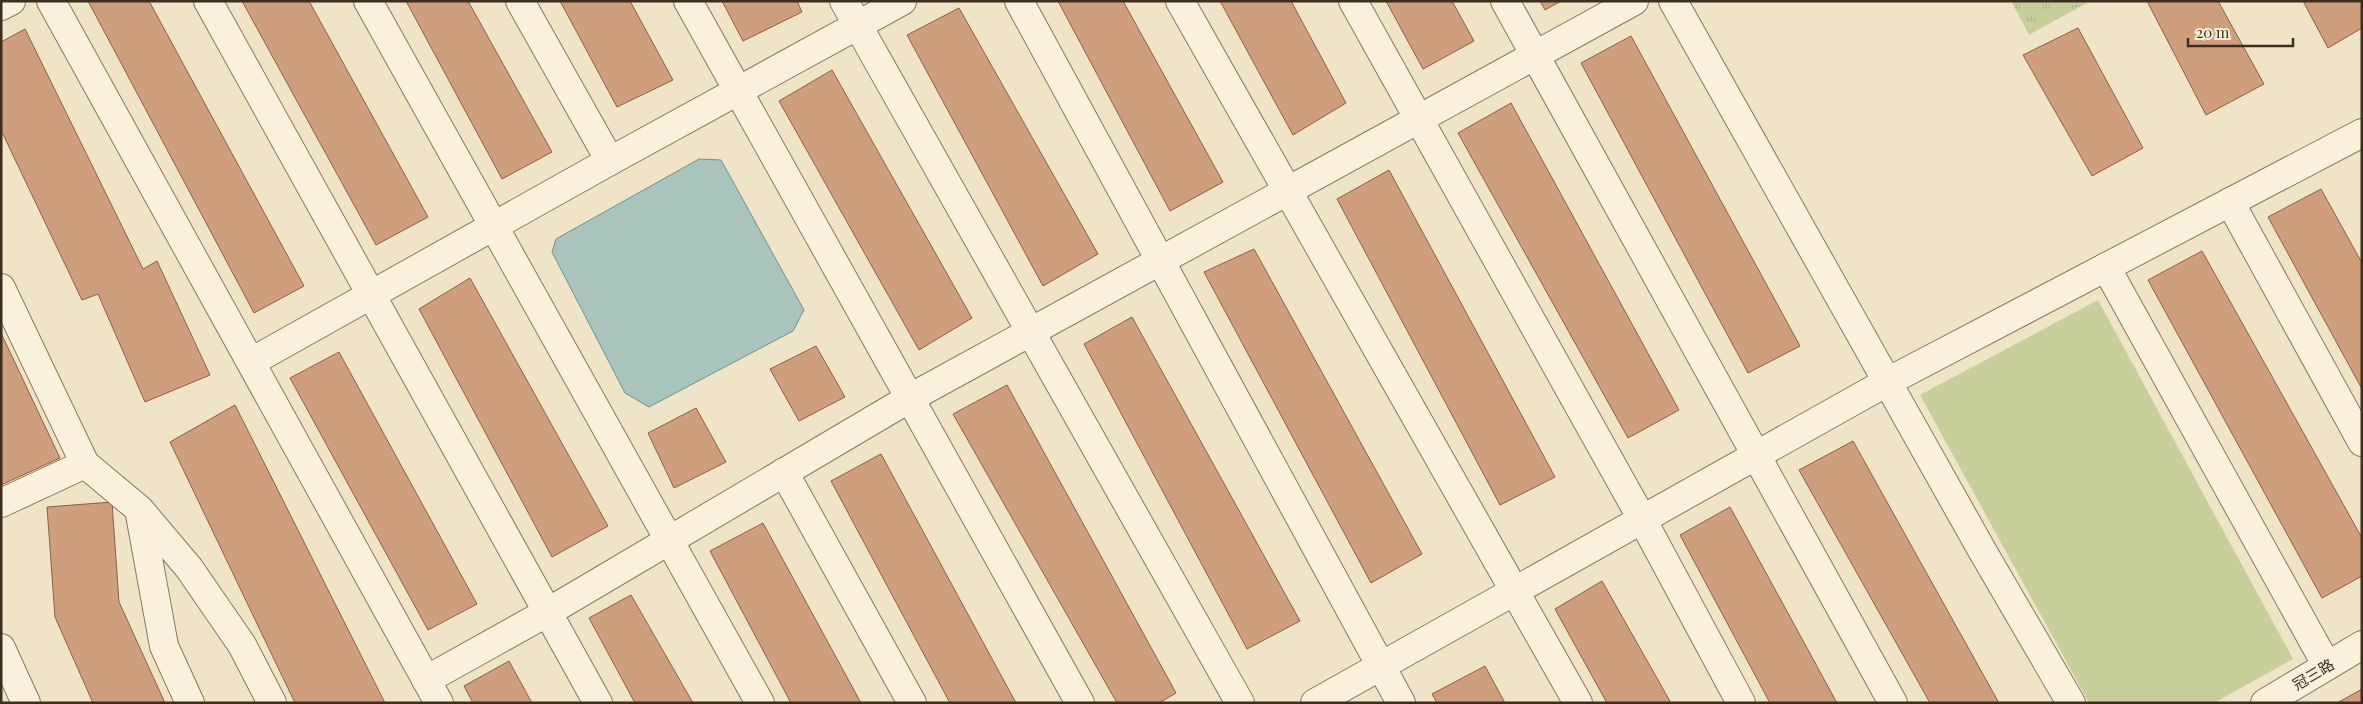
<svg xmlns="http://www.w3.org/2000/svg" width="2363" height="704" viewBox="0 0 2363 704" font-family="'Playfair Display','Noto Sans SC',serif">
  <defs>
    <pattern id="park-tufts" width="24" height="20" patternUnits="userSpaceOnUse" patternTransform="scale(1.25)"><rect width="24" height="20" fill="#c9cf9b"/><path d="M3 7l-1-3M5 7V3M7 7l1-3M15 17l-1-3M17 17v-4M19 17l1-3" fill="none" stroke="#aeb285"/></pattern>
  </defs>
  <rect width="100%" height="100%" fill="#f0e4c8"/>
  <path fill="#c9cf9b" d="M2098,300L2293,659L2214,703H2089L1920,395Z"/>
  <path fill="url(#park-tufts)" d="M2011,1H2090L2029,35Z"/>
  <path fill="#a9c4bc" stroke="#6f938a" d="M699,159L721,160L804,310L793,331L649,407L625,393L552,252L556,239Z"/>
  <g fill="#cf9f7d" stroke="#8d5f41">
    <path d="M88,1H149L304,286L254,313Z"/>
    <path d="M242,1H309L428,217L376,245Z"/>
    <path d="M406,1H468L552,152L502,179Z"/>
    <path d="M560,1H630L673,80L617,107Z"/>
    <path d="M722,1H797L802,12L743,41Z"/>
    <path d="M1058,1H1123L1223,182L1170,211Z"/>
    <path d="M1220,1H1291L1346,103L1293,135Z"/>
    <path d="M1386,1H1452L1474,41L1423,69Z"/>
    <path d="M1540,1H1561L1545,10Z"/>
    <path d="M2147,1H2218L2264,84L2206,115Z"/>
    <path d="M2303,1H2362V28L2328,48Z"/>
    <path d="M959,8L1098,254L1043,286L907,35Z"/>
    <path d="M2078,28L2143,148L2092,176L2023,55Z"/>
    <path d="M25,29L143,269L157,261L210,375L145,402L98,294L82,300L1,130V42Z"/>
    <path d="M1631,36L1800,346L1748,373L1581,63Z"/>
    <path d="M832,70L972,318L919,350L779,101Z"/>
    <path d="M1511,103L1679,410L1628,438L1458,133Z"/>
    <path d="M1389,170L1555,477L1500,505L1337,199Z"/>
    <path d="M2321,189L2362,263V389L2268,217Z"/>
    <path d="M1254,249L1422,554L1371,583L1204,272Z"/>
    <path d="M2202,251L2362,538V576L2322,598L2148,280Z"/>
    <path d="M470,278L608,526L552,557L419,309Z"/>
    <path d="M1132,317L1300,621L1247,649L1084,344Z"/>
    <path d="M1,333L60,458L1,485Z"/>
    <path d="M816,346L845,397L799,421L770,369Z"/>
    <path d="M339,352L477,604L428,630L290,378Z"/>
    <path d="M1007,385L1176,693L1159,703H1117L953,414Z"/>
    <path d="M235,405L385,703H295L170,442Z"/>
    <path d="M696,408L726,462L674,488L648,433Z"/>
    <path d="M1853,441L1999,703H1930L1799,470Z"/>
    <path d="M881,454L1016,703H950L831,481Z"/>
    <path d="M112,502L119,602L165,703H93L55,617L47,507Z"/>
    <path d="M1730,507L1837,703H1770L1680,535Z"/>
    <path d="M763,523L861,703H791L710,551Z"/>
    <path d="M1602,581L1671,703H1607L1555,609Z"/>
    <path d="M631,595L693,703H635L589,618Z"/>
    <path d="M509,661L532,703H473L464,686Z"/>
    <path d="M1485,666L1505,703H1437L1432,694Z"/>
    <path d="M2362,689V703H2337Z"/>
  </g>
  <g fill="none" stroke-linecap="round" stroke-linejoin="round">
    <g stroke="#8d765c" stroke-width="30">
      <g id="minor">
        <path d="M51,1L439,703"/>
        <path d="M208,1L598,703"/>
        <path d="M368,1L760,703"/>
        <path d="M520,1L610,161"/>
        <path d="M688,1L1080,703"/>
        <path d="M844,1L1240,703"/>
        <path d="M1019,1L1401,703"/>
        <path d="M1180,1L1578,703"/>
        <path d="M1353,1L1642,519L1741,703"/>
        <path d="M1505,1L1893,703"/>
        <path d="M1673,1L1983,552L2071,703"/>
        <path d="M1,6L11,1"/>
        <path d="M2230,202L2362,442"/>
        <path d="M2106,267L2327,666"/>
        <path d="M1,288L85,464L139,509L164,646L190,703"/>
        <path d="M251,362L610,161L902,1"/>
        <path d="M784,472L912,703"/>
        <path d="M1,503L85,464"/>
        <path d="M140,510L189,568L242,645L272,703"/>
        <path d="M1,648L26,703"/>
        <path d="M426,680L548,612L910,398L1634,1"/>
        <path d="M1315,703L1887,382L2362,133"/>
        <path d="M2265,703L2362,645"/>
      </g>
    </g>
    <use href="#minor" stroke="#faf1dc" stroke-width="28"/>
  </g>
  <g text-anchor="middle" dominant-baseline="central" stroke-width="4" stroke-linejoin="round" paint-order="stroke">
    <g font-size="15" fill="#3d2e20" stroke="#f7eed8">
      <text transform="translate(2313 674) rotate(-31)">冠三路</text>
    </g>
  </g>
  <rect width="2363" height="704" fill="none" stroke="#3d2e20" stroke-width="5"/>
  <path d="M2188 38v8h105v-8" fill="none" stroke="#3d2e20" stroke-width="2.5"/>
  <text x="2196" y="38" font-size="15" fill="#3d2e20" stroke="#f7eed8" stroke-width="4" paint-order="stroke">20 m</text>
</svg>
